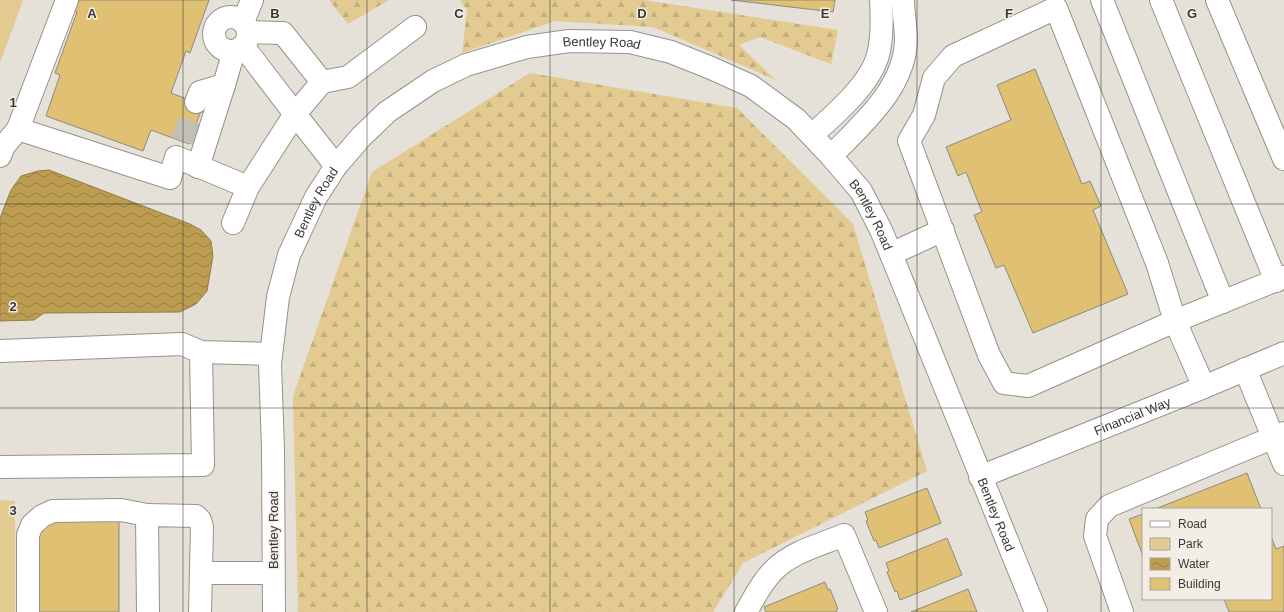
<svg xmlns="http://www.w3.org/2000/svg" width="1284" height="612" viewBox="0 0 1284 612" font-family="Helvetica,sans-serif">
  <defs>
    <pattern id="forest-firs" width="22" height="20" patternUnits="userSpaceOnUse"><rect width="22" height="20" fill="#e2ca91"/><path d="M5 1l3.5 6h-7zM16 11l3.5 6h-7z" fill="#c3ae7e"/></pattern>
    <pattern id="water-waves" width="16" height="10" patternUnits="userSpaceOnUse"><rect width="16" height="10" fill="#bc9c4f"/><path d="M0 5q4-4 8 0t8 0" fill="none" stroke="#9a8042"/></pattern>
  </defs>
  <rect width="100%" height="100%" fill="#e5e1d9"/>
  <g fill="#e2ca91">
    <path d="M0,0H23L0,63Z"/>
    <path d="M0,500L15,501V612H0Z"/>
  </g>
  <g fill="url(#forest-firs)">
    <path d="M329,0H389L348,24Z"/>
    <path d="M460,0H644L838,30L831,64L760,37L739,45L776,80L653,27L555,21L462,53L467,10Z"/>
    <path d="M530,73L737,108L853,224L927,471L743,563L713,612H298L293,396L372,172Z"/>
  </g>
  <path fill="url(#water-waves)" stroke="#957e47" d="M49,170L190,224L201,230L211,241L213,256L207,291L196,304L180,312L44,313L34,320L0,321V218L11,190L21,176L38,171Z"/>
  <g fill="#e0c073" stroke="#8d8a83">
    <path d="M79,0H209L190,53L186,51L171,93L203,105L189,144L151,130L143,151L46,116L60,75L55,73L77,12L75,11Z"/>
    <path d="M731,0H835L833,12Z"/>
    <path d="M1035,69L1082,184L1090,181L1101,206L1093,210L1128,294L1033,333L1004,265L996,268L974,215L982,212L966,172L958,176L946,147L1011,120L997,85Z"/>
    <path d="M1247,473L1261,509H1155Z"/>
    <path d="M927,488L941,523L879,548L876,540L874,541L866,521L868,520L865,512Z"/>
    <path d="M1143,514V556L1129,519Z"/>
    <path d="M52,517H119V612H35V534Z"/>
    <path d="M1271,536L1276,549L1284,546V612H1229L1224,599H1271Z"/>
    <path d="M947,538L962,575L900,600L897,591L895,592L887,572L889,571L886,563Z"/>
    <path d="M825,582L828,590L830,589L838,609L836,610L837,612H766L764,607Z"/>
    <path d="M968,589L977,612H911Z"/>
  </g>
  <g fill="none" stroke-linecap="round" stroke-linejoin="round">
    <path stroke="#c3bfb8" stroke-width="22" stroke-dasharray="22 11" stroke-linecap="butt" d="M182,141L196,102"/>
    <g stroke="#96938b" stroke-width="24">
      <g id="minor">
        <path d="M1102,0L1223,302"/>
        <path d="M1161,0L1276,281"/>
        <path d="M1217,0L1284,159"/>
        <circle cx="231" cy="34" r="17"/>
        <path d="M243,22L252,0"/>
        <path d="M243,46L295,114L322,82L283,33L248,32"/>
        <path d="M322,82L348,77L415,27"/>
        <path d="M196,102L200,92L224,85"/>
        <path d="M18,129L67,0"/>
        <path d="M812,135C834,115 870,85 878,55C882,40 882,16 881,0"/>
        <path d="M0,156L4,146L18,129L170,178L176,157L248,187L295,114L336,166"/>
        <path d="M831,156C862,124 905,88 906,40C906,27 903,13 903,0"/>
        <path d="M198,167L224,85L234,51"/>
        <path d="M233,223L248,187"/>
        <path d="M891,254L943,230"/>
        <path d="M0,351L182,344L201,352L271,354"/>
        <path d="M1245,369L1284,464"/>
        <path d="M1204,387L1175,321L1028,386L1004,383L989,355L909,141L924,115L934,78L953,56L1056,8L1157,263L1175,321L1284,277"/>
        <path d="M0,467L203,465L201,352"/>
        <path id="s1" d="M980,477L1204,387L1284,353"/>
        <path d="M201,573H273"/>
        <path d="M28,612V535L32,525L42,516L53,511L121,510L147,515"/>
        <path d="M148,612L147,515L196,516L200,520L202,527L200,612"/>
        <path id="s2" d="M274,612L273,449L270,364L278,297L289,255L316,197L336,166L361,137L387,112L433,81L466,65L527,47L569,41L630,42L671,52L711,68L751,86L796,119L831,156L861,191L881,230L891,254L1036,612"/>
        <path d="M746,612C754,598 761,583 773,571C791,552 820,545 844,535L876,612"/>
        <path d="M1122,612L1095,536L1097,519L1109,506L1284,433"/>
      </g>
    </g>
    <use href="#minor" stroke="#fff" stroke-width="22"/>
  </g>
  <path fill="none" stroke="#3a3835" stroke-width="1" stroke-opacity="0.55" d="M183,0V612M367,0V612M550,0V612M734,0V612M917,0V612M1101,0V612M0,204H1284M0,408H1284"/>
  <g text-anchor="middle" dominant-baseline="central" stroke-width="3" stroke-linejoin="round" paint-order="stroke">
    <g font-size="13" fill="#3a3835" stroke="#f2eee6">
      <text stroke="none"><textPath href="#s2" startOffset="765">Bentley Road</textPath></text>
      <text stroke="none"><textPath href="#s2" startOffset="418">Bentley Road</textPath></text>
      <text stroke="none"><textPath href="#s2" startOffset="1101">Bentley Road</textPath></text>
      <text stroke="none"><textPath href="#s1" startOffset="164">Financial Way</textPath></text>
      <text stroke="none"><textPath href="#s2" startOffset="1426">Bentley Road</textPath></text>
      <text transform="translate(273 530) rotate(-90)">Bentley Road</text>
    </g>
  </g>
  <g font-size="13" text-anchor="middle" font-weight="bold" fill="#3a3835" stroke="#f2eee6" stroke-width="3" stroke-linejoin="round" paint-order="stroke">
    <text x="92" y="18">A</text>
    <text x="275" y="18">B</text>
    <text x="459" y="18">C</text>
    <text x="642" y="18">D</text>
    <text x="825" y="18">E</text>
    <text x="1009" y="18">F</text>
    <text x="1192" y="18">G</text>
    <text x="13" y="107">1</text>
    <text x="13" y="311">2</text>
    <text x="13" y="515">3</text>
  </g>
  <rect x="1142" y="508" width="130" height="92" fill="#f2eee6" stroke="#a8a59f"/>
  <rect x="1150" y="521" width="20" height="6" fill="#ffffff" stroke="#a8a59f"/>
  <text x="1178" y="528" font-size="12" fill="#3a3835">Road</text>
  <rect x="1150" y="538" width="20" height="12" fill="#e2ca91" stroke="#a8a59f"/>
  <text x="1178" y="548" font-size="12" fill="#3a3835">Park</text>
  <rect x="1150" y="558" width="20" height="12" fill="url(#water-waves)" stroke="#a8a59f"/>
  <text x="1178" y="568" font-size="12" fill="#3a3835">Water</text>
  <rect x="1150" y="578" width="20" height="12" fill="#e0c073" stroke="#a8a59f"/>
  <text x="1178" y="588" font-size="12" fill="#3a3835">Building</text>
</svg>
